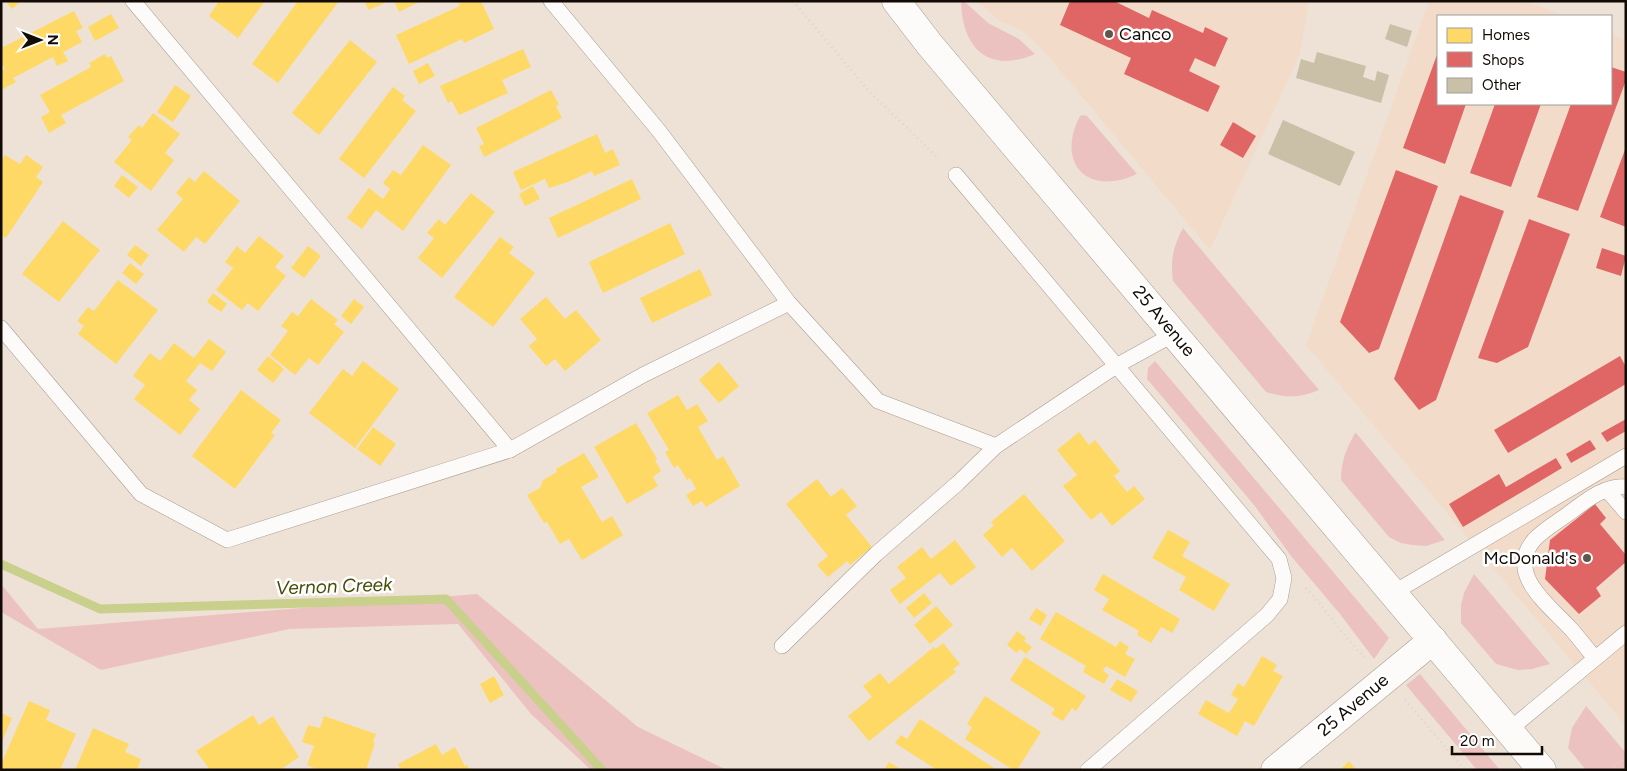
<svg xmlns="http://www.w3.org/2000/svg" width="1627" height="771" viewBox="0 0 1627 771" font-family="Figtree,sans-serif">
  <rect width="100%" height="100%" fill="#eee2d6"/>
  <g fill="#f2dcc9">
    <path d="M976,1H1309L1300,54L1210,250L1043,50L1026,34L1015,27L1001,22Z"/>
    <path d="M1429,1H1517L1539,6L1566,16H1438V104H1611V34L1626,40V726L1306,345Z"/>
  </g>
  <g fill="#ecc2c1">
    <path d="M961,1H964L988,23L1019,39L1035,54C989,74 962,49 961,1Z"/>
    <path d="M1083,115L1087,116L1137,174C1088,197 1055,164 1080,116Z"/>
    <path d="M1183,228L1319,390C1301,398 1285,398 1266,392L1173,281C1170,261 1173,246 1183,228Z"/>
    <path d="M1155,361L1389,638L1374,659L1340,614L1291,556L1254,505L1147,379L1148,368Z"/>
    <path d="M1355,433H1356L1445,540L1426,546L1412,545L1401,543L1389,537L1341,480C1341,462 1346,449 1355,433Z"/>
    <path d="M1474,574L1550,664L1532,669L1518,670L1496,664L1461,623V605L1464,593Z"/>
    <path d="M1,584L38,629L477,594L638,727L727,770H591L531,714L458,624L289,629L101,670L1,612Z"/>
    <path d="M1420,674L1500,770H1477L1406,685Z"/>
    <path d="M1586,706L1626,753V770H1586L1568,748L1572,728Z"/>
  </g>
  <g fill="#ffd966">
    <path d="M6,1H21L12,9Z"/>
    <path d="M219,1H265L238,38L209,16Z"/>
    <path d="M298,1H339L278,83L252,64Z"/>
    <path d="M364,1H389L369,10Z"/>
    <path d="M394,1H421L399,12Z"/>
    <path d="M458,1H481L494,29L464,43L462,39L409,64L396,35L460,6Z"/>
    <path d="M74,11L83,28L76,31L82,42L63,52L68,61L57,66L53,57L13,78L16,82L1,90V71L5,69L1,62V48Z"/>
    <path d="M111,14L119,28L95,41L88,27Z"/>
    <path d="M350,40L377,62L319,135L292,113Z"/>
    <path d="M523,49L531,67L502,80L508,93L459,115L452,101L448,103L440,86Z"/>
    <path d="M105,54L107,58L111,56L124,81L61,115L66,123L49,133L41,117L50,112L40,95L91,67L89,63Z"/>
    <path d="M428,63L435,76L419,84L413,71Z"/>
    <path d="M175,85L191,96L173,122L157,112Z"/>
    <path d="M393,87L405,96L402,100L416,111L364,178L339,159Z"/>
    <path d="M551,90L559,105L556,106L562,118L484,157L479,146L484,144L476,128Z"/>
    <path d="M153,113L180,134L165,153L174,160L151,191L114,162L132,140L128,137L139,125L142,128Z"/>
    <path d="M597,134L605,153L613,149L620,165L594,176L592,171L568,182L549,188L545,179L521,190L513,172Z"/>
    <path d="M423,145L451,165L403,231L376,210L362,229L347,218L369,188L383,199L390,189L383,183L393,170L401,175Z"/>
    <path d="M5,155L20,164L26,155L43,167L36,177L43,182L6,238L1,235V161Z"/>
    <path d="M204,171L240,201L205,244L196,237L184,252L157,230L183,199L176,193L189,177L195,182Z"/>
    <path d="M122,175L138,187L129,198L114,186Z"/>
    <path d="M632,179L641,199L558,238L549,218Z"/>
    <path d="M533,186L540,199L525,206L519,194Z"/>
    <path d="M471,193L495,212L442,278L418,258L434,238L427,233L439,219L445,225Z"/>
    <path d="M63,221L100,250L59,302L22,274Z"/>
    <path d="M670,223L685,254L603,293L589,262Z"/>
    <path d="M259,236L284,256L275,267L286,276L258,311L248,303L242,310L216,290L233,268L225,262L237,246L245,253Z"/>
    <path d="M500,237L514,247L509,253L535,273L493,327L454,297Z"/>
    <path d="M135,245L149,255L141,266L127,255Z"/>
    <path d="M308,246L321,256L304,278L291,268Z"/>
    <path d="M130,263L144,274L136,284L122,273Z"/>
    <path d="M700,269L712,295L652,323L640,298Z"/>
    <path d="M118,280L158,310L116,364L78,334L84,326L77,321L88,307L94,311Z"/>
    <path d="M213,293L227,304L221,312L207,302Z"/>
    <path d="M546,297L565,319L576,310L601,340L565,371L555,359L546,366L529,346L537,339L520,319Z"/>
    <path d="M311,299L338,320L334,324L344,332L318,365L309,358L295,375L270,355L288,331L281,326L292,312L298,316Z"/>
    <path d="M354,299L364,307L351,324L341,316Z"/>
    <path d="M209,339L226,352L212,371L200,363L186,381L197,390L189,400L200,409L180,435L134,399L145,385L133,376L150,353L160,361L174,343L194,358Z"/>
    <path d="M268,356L284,369L273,383L257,370Z"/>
    <path d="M363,361L399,389L355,448L309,413L343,369L352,376Z"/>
    <path d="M719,362L739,386L719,403L699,380Z"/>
    <path d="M241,390L281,420L271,433L275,435L235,489L192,456Z"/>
    <path d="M678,395L687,410L697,404L708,421L698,427L717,460L723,456L740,486L706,507L702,501L693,506L686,495L696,489L690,478L687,480L678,465L674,468L665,452L669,450L647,413Z"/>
    <path d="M636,423L657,459L655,460L661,471L653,477L658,486L627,504L594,447Z"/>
    <path d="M373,427L396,444L380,466L357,449Z"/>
    <path d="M1079,432L1089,445L1095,440L1120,471L1114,476L1127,492L1134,486L1145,499L1112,526L1101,512L1091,520L1063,486L1077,475L1057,450Z"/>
    <path d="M584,453L599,477L581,487L602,522L612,516L623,535L582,560L569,539L560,544L547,522L544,523L527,495L540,488L543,480L557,472L556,469Z"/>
    <path d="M817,479L831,497L842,488L857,506L846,515L872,547L850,565L847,561L828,577L817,565L828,556L786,504Z"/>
    <path d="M1024,494L1065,541L1032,571L1012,548L1002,557L983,535L994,525L991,522Z"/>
    <path d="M1168,530L1190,542L1182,556L1230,584L1214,611L1179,590L1186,577L1152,558Z"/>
    <path d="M955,540L976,567L951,586L940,573L900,604L890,590L906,578L897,567L922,547L931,559Z"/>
    <path d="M1103,574L1180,619L1172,633L1161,627L1151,643L1137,635L1139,631L1102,610L1109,599L1094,590Z"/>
    <path d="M924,593L932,603L914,618L906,608Z"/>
    <path d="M936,606L953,625L930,644L914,625Z"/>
    <path d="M1036,608L1047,615L1041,626L1029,619Z"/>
    <path d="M1056,612L1116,647L1120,641L1129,647L1125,654L1135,659L1125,677L1106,666L1103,671L1109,675L1104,684L1083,672L1086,666L1040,639Z"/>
    <path d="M1017,631L1026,638L1024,641L1032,647L1026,654L1020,649L1017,653L1007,645Z"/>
    <path d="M943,643L960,664L953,669L956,672L869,741L848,716L872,697L863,686L880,673L889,684L934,647L936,649Z"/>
    <path d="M1262,656L1277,665L1273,671L1283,676L1254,726L1245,721L1237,736L1198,714L1206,700L1229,713L1238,699L1231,695L1238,683L1244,687Z"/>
    <path d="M1025,657L1086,696L1076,711L1072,708L1063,721L1051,714L1055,709L1010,680Z"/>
    <path d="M494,676L504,695L490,703L480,684Z"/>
    <path d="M1117,679L1138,691L1131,702L1110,690Z"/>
    <path d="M985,696L1041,732L1017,770H1013L965,739L972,727L967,724Z"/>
    <path d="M29,701L50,710L46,720L76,734L60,770H1V764Z"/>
    <path d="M1,713L12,718L1,744Z"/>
    <path d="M253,715L259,725L273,716L299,757L280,770H210L196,751Z"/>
    <path d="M324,716L376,734L373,742L375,743L366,770H319L307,765L314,746L302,742L308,725L320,728Z"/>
    <path d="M920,719L997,770H937L895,743L901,735L907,739Z"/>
    <path d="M93,728L129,744L125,752L141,759L137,770H75Z"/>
    <path d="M436,744L442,755L455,747L465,766L467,765L470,770H401L398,764Z"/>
    <path d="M1349,761L1357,770H1340Z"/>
    <path d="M889,762L902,770H884Z"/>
  </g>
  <g fill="#e06666">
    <path d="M1070,1H1114L1149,18L1152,10L1203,33L1205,27L1228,38L1215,67L1195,58L1189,71L1220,86L1208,112L1124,74L1131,58L1060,25Z"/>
    <path d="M1438,52V104H1466L1445,164L1403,148Z"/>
    <path d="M1611,67L1626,72V80L1578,211L1537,197L1571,104H1611Z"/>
    <path d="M1495,104H1541L1511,187L1470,173Z"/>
    <path d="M1233,122L1256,136L1243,158L1220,145Z"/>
    <path d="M1626,147V227L1600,217Z"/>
    <path d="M1396,170L1438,186L1379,349L1369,353L1340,322Z"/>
    <path d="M1460,195L1504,211L1436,400L1419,410L1394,379Z"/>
    <path d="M1529,219L1570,234L1528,347L1497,363L1478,358Z"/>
    <path d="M1602,248L1626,256L1621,276L1596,268Z"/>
    <path d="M1620,356L1626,367V384L1508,453L1494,430Z"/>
    <path d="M1626,419V431L1607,442L1601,433Z"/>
    <path d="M1590,440L1596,449L1571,463L1566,454Z"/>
    <path d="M1556,458L1562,468L1463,527L1449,504L1499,474L1506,487Z"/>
    <path d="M1595,504L1606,518L1600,524L1626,555V562L1596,588L1601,596L1579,614L1545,579L1550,540Z"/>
  </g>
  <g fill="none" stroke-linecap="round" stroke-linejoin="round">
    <path stroke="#c8d08c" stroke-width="9" d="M1,564L100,609L446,599L602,770"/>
  </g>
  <g fill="#cabfa7">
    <path d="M1390,24L1412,31L1407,47L1385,39Z"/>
    <path d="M1317,52L1366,66L1363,77L1375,81L1377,71L1389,75L1381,103L1296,78L1301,59L1314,63Z"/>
    <path d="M1283,120L1355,152L1340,186L1268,154Z"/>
  </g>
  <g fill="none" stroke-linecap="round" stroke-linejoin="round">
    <g stroke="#a69d93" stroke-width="16">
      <g id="lane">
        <path d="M133,1L510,450"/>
        <path d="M551,1L659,131L789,303L878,401L996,446"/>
        <path d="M956,175L1279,559L1284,578L1280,599L1267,615L1088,770"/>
        <path d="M1,328L141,494L227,540L510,450L643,375L789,303"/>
        <path d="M1607,490L1626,512"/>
        <path d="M1393,593L1626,456"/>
        <path d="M782,646L876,554L958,483L996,446L1116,366L1174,334"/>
        <path d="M1595,658C1587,649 1579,638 1571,629C1550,606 1505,574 1534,540C1543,530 1557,522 1568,514C1583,503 1605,484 1626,487"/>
        <path d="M1509,730L1626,633"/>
      </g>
    </g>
    <g stroke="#a69d93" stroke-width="29">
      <path id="street" d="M1275,770L1433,640"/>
    </g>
    <g stroke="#a69d93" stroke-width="29">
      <path id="secondary" d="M896,1L930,45L1542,770"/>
    </g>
    <g stroke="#dad6d3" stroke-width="3" stroke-dasharray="1 4" stroke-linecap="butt">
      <path d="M793,1L867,89L939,159"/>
      <path d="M1306,588C1327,611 1344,637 1366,659"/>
      <path d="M1405,700L1465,770"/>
      <path d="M1610,770L1626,757"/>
    </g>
    <use href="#lane" stroke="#fcfbf9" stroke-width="15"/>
    <use href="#street" stroke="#fcfbf9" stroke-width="28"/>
    <use href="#secondary" stroke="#fcfbf9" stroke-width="28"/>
  </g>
  <g fill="#5f564e" stroke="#fff" stroke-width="2">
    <circle cx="1109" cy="34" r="5"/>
    <circle cx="1587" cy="558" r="5"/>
  </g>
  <g text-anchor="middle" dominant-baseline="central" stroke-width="5" stroke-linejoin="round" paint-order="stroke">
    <g font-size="18" fill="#120b05" stroke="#fff" text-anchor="start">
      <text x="1119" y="34">Canco</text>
      <text x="1577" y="558" text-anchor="end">McDonald's</text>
    </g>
    <g font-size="18" fill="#120b05" stroke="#fff">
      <text transform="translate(1164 321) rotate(50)">25 Avenue</text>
      <text transform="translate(1353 705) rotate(-40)">25 Avenue</text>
    </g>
    <g font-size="19" font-style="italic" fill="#454e07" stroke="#fff">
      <text transform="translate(334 586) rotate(-2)">Vernon Creek</text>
    </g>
  </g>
  <rect width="1627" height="771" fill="none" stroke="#120b05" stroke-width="5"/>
  <rect x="1437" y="15" width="175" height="90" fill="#ffffff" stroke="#a09d9b"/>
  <rect x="1447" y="28" width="25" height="15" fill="#ffd966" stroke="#a09d9b"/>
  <text x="1482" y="40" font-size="15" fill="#120b05">Homes</text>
  <rect x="1447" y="52" width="25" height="15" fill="#e06666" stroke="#a09d9b"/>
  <text x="1482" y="65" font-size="15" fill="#120b05">Shops</text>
  <rect x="1447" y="78" width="25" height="15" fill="#cabfa7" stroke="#a09d9b"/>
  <text x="1482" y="90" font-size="15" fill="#120b05">Other</text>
  <g transform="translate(40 40) rotate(90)" stroke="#ffffff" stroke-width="4" paint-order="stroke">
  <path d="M0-4L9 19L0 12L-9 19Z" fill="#120b05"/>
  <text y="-8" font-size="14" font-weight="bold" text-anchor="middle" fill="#120b05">N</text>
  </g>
  <path d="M1452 746v8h90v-8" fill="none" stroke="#120b05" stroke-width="2.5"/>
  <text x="1460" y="746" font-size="15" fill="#120b05" stroke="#ffffff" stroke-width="4" paint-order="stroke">20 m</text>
</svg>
